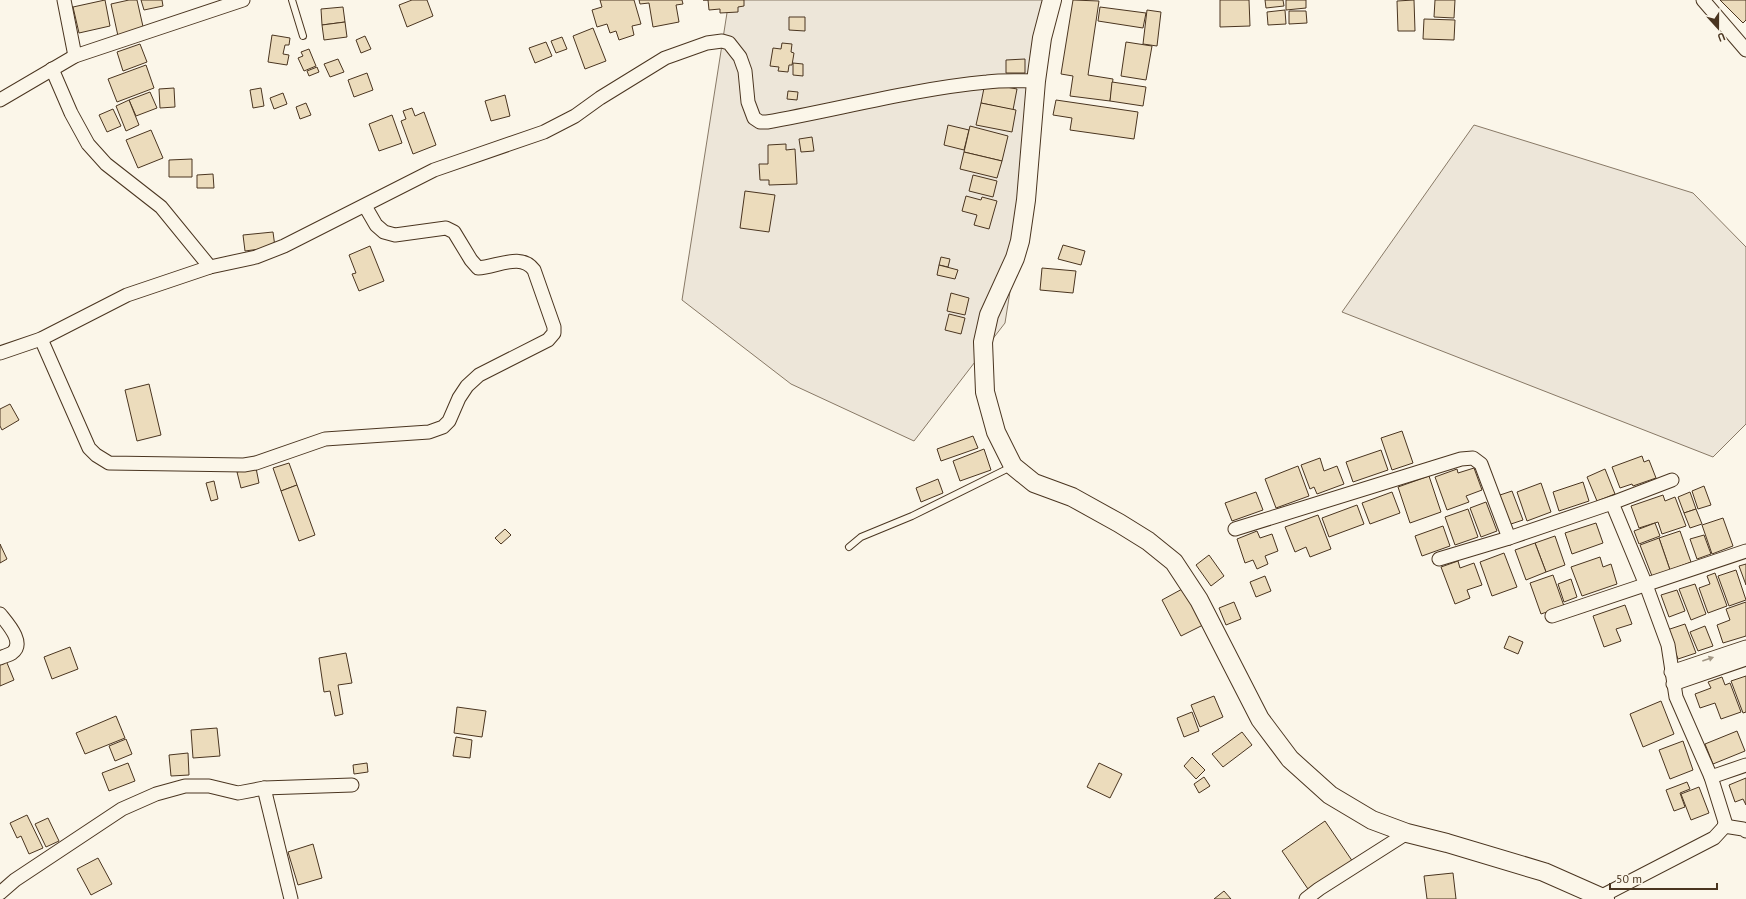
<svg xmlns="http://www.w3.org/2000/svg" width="1746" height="899" viewBox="0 0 1746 899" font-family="'PT Sans',sans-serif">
  <rect width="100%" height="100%" fill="#fbf6e9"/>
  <g fill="#ede6d9" stroke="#887966">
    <path d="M729,0H1056L1005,323L914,441L791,384L682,300Z"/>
    <path d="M1474,125L1693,193L1746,247V424L1713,457L1342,312Z"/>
  </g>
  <g fill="#ecdcbc" stroke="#4a3520">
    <path d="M105,0L110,26L79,33L73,7Z"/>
    <path d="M129,0H137L144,31L118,36L111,4Z"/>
    <path d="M141,0H162L163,6L144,10Z"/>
    <path d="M412,0H427L433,16L407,27L399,5Z"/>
    <path d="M600,0H634L641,24L632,26L634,35L619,40L616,31L610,33L607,24L597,27L592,10L602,7Z"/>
    <path d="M639,0H682L683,4L676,5L679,22L653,27L649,3L640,4Z"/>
    <path d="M703,0H744V6L738,7V12L720,13V9L709,10L708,0Z"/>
    <path d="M1073,0L1099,1L1088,75L1113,79L1110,101L1070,96L1073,76L1061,74Z"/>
    <path d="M1220,0H1249L1250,26L1220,27Z"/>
    <path d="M1265,0H1283L1284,6L1266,8Z"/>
    <path d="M1286,0H1306V8L1286,10Z"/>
    <path d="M1414,0L1415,31H1398L1397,1Z"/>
    <path d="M1435,0H1455L1454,18L1434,17Z"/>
    <path d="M1720,0H1746V20L1743,23Z"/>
    <path d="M343,7L345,22L322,25L321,9Z"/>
    <path d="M1100,7L1146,13L1143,28L1098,21Z"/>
    <path d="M1147,10L1161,12L1157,46L1143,44Z"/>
    <path d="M1285,10L1286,24L1268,25L1267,12Z"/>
    <path d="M1289,11H1306L1307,23L1289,24Z"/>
    <path d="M789,17H805V31L789,30Z"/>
    <path d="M1424,19L1455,20L1454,40L1423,39Z"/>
    <path d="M345,22L347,37L324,40L322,25Z"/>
    <path d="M593,28L606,61L585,69L573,36Z"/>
    <path d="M272,35L290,38L289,45H285L283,54L289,55L287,65L268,62Z"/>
    <path d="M365,36L371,49L361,53L356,40Z"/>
    <path d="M562,37L567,49L556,53L551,41Z"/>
    <path d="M546,42L552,56L535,63L529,48Z"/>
    <path d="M1126,42L1152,46L1146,80L1121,76Z"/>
    <path d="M782,43L792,44L791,52L794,53L792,65H789L788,72L778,71L779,67L770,66L773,48L781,49Z"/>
    <path d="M140,44L147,62L123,71L117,52Z"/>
    <path d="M309,49L316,66L304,71L298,58L303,56L301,52Z"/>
    <path d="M338,59L344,72L330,77L324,64Z"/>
    <path d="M1025,59V73H1006V60Z"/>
    <path d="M793,63L803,64V76L793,75Z"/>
    <path d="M146,65L154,88L117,102L108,79Z"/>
    <path d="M317,67L319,72L309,76L307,71Z"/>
    <path d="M367,73L373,90L354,97L348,80Z"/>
    <path d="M1112,82L1146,87L1143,106L1110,101Z"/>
    <path d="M985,83L1017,89L1013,110L981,103Z"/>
    <path d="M174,88L175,107L160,108L159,89Z"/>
    <path d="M261,88L264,106L253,108L250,90Z"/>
    <path d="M788,91L798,92L797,100L787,99Z"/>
    <path d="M150,92L157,108L136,116L129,100Z"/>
    <path d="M283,93L287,104L274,109L270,98Z"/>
    <path d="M505,95L510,116L491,121L485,101Z"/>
    <path d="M129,100L139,125L126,131L116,106Z"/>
    <path d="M1056,100L1138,112L1134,139L1070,130L1072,118L1053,115Z"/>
    <path d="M306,103L311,115L300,119L296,107Z"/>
    <path d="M981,103L1016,110L1012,132L976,125Z"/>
    <path d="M412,108L415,116L424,112L436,145L413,154L401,121L406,119L403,111Z"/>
    <path d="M113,109L121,126L107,132L99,115Z"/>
    <path d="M392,115L402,143L379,151L369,124Z"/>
    <path d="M948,125L969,130L964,150L944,145Z"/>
    <path d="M970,126L1008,136L1002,161L964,152Z"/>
    <path d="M151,130L163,158L138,168L126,140Z"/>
    <path d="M812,137L814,151L801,152L799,139Z"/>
    <path d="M786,144V150L795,149L797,184L769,185V180H760L759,164H768V145Z"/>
    <path d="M964,152L1002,161L997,178L960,169Z"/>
    <path d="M192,159V177H169V160Z"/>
    <path d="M213,174L214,188H197V175Z"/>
    <path d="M973,175L997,181L993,197L969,191Z"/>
    <path d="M745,191L775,195L769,232L740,228Z"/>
    <path d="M966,196L981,200L982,197L997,201L989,229L974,225L977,215L962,211Z"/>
    <path d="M273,232L275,247L245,251L243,235Z"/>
    <path d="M1063,245L1085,251L1081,265L1058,259Z"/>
    <path d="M370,246L384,281L359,291L352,274L356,273L349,255Z"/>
    <path d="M941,257L950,259L948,267L939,265Z"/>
    <path d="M939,265L958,270L955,279L937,275Z"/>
    <path d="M1042,268L1076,271L1073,293L1040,290Z"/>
    <path d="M951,293L969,298L965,315L947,311Z"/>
    <path d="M949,314L965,318L961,334L945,330Z"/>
    <path d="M149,384L161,435L137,441L125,390Z"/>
    <path d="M10,404L19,420L2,430L0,426V409Z"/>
    <path d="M1402,431L1413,463L1392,470L1381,438Z"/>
    <path d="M973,436L978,448L941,461L937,449Z"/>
    <path d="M984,449L991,470L960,481L953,461Z"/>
    <path d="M1381,450L1388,470L1353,482L1346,462Z"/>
    <path d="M1642,456L1644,462L1649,460L1656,478L1633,486L1632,484L1620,488L1612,467Z"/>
    <path d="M1320,458L1324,471L1337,466L1344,484L1317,494L1314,487L1310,489L1301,465Z"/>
    <path d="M289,463L297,485L281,491L273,468Z"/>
    <path d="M1298,466L1309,496L1276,508L1265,479Z"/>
    <path d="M256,468L259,483L241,488L237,472Z"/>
    <path d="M1474,468L1482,490L1466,496L1469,502L1447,510L1435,477L1457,469L1458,473Z"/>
    <path d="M1605,469L1615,494L1597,501L1587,477Z"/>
    <path d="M1429,476L1441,512L1410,523L1398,487Z"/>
    <path d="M938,479L943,493L921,502L916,488Z"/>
    <path d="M214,481L218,499L211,501L206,483Z"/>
    <path d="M1583,482L1589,501L1559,511L1553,492Z"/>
    <path d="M1541,483L1551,512L1527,521L1517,492Z"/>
    <path d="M297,485L315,535L299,541L281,491Z"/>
    <path d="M1704,486L1711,505L1698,509L1692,491Z"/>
    <path d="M1512,491L1523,520L1508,525L1497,496Z"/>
    <path d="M1256,492L1263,510L1232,521L1225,503Z"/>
    <path d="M1392,492L1400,513L1370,524L1362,503Z"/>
    <path d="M1690,492L1696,509L1684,513L1678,497Z"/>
    <path d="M1663,495L1665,501L1675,497L1686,526L1662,534L1658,522L1639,528L1631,506Z"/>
    <path d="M1486,502L1497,531L1481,537L1470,508Z"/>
    <path d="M1357,505L1364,524L1329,537L1322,518Z"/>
    <path d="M1468,509L1478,537L1455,545L1445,517Z"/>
    <path d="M1696,509L1702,524L1690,528L1684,513Z"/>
    <path d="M1318,515L1331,549L1310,557L1306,547L1295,552L1285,527Z"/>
    <path d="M1723,518L1733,546L1712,554L1702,525Z"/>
    <path d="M1596,523L1603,543L1572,554L1565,533Z"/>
    <path d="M1655,523L1660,536L1639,544L1634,531Z"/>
    <path d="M1443,526L1450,546L1422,556L1415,536Z"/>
    <path d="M505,529L511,535L501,544L495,538Z"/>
    <path d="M1257,531L1260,538L1272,534L1278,551L1265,556L1268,564L1257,569L1253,560L1245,563L1237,539Z"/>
    <path d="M1680,531L1691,562L1670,570L1659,538Z"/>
    <path d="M1704,535L1711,554L1697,559L1690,539Z"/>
    <path d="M1555,536L1565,565L1546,572L1535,543Z"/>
    <path d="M1659,538L1670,570L1652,576L1640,545Z"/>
    <path d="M1535,543L1546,572L1526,580L1515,550Z"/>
    <path d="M0,544L7,559L0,563Z"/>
    <path d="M1504,553L1517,587L1492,596L1480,562Z"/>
    <path d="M1209,555L1224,576L1211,586L1196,565Z"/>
    <path d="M1600,557L1603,567L1611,564L1617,584L1582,596L1571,567Z"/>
    <path d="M1458,561L1460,568L1474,563L1482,585L1467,590L1470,598L1455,604L1441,567Z"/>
    <path d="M1746,564V585L1739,566Z"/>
    <path d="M1736,570L1746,600L1729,606L1718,576Z"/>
    <path d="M1715,573L1727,606L1708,613L1699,588L1710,584L1707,576Z"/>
    <path d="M1553,575L1564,606L1541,614L1530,583Z"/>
    <path d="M1265,576L1271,591L1256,597L1250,582Z"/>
    <path d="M1571,579L1577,597L1564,602L1558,584Z"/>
    <path d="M1695,584L1706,614L1691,620L1679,589Z"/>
    <path d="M1184,588L1203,625L1181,636L1162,600Z"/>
    <path d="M1677,590L1685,611L1669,617L1661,595Z"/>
    <path d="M1234,602L1241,619L1226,625L1219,608Z"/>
    <path d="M1746,602V636L1723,643L1717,625L1730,620L1726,609Z"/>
    <path d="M1625,605L1632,624L1616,629L1621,641L1604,647L1593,616Z"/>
    <path d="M1685,624L1696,653L1678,659L1667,630Z"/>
    <path d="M1705,626L1713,646L1698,651L1690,632Z"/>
    <path d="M1509,636L1523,642L1518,654L1504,648Z"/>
    <path d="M70,647L78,669L52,679L44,657Z"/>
    <path d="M346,653L352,683L338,685L343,714L335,716L330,691L324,692L319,658Z"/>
    <path d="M5,658L14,680L0,686V660Z"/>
    <path d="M1746,676V712L1743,713L1731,681Z"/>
    <path d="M1722,677L1725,685L1730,683L1741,712L1721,719L1715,703L1700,708L1695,694L1711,688L1708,682Z"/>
    <path d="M1214,696L1223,717L1200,727L1191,705Z"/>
    <path d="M1661,701L1674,734L1643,747L1630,714Z"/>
    <path d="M457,707L486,711L482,737L454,733Z"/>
    <path d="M1192,712L1199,731L1184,737L1177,718Z"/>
    <path d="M116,716L125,738L85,754L76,733Z"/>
    <path d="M217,728L220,756L193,758L191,730Z"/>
    <path d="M1737,731L1745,751L1713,764L1705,744Z"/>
    <path d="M1242,732L1252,745L1223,767L1212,754Z"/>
    <path d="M456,737L472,740L470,758L453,756Z"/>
    <path d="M126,739L132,754L115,761L109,746Z"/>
    <path d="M1683,741L1693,770L1670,779L1659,750Z"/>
    <path d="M188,753L189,775L171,776L169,755Z"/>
    <path d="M1192,757L1205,770L1196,779L1184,766Z"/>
    <path d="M128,763L135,781L109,791L102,773Z"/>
    <path d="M367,763L368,772L354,774L353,765Z"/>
    <path d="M1099,763L1122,774L1110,798L1087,787Z"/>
    <path d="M1204,777L1210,786L1199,793L1194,784Z"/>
    <path d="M1746,778V805L1743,799L1735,802L1729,785Z"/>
    <path d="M1687,782L1690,789L1680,793L1685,807L1674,811L1666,790Z"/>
    <path d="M1699,787L1709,813L1691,820L1681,794Z"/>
    <path d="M27,815L43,848L29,854L21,836L17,838L10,823Z"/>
    <path d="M48,818L59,841L46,847L35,824Z"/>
    <path d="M1325,821L1353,862L1310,892L1282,851Z"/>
    <path d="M313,844L322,878L298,885L288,852Z"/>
    <path d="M98,858L112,884L91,895L77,869Z"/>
    <path d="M1453,873L1456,899H1427L1424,876Z"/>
    <path d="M1224,891L1231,899H1214Z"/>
  </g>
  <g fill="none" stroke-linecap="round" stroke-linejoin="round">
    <g stroke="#4a3520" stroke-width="8">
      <g id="lane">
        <path d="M292,0L303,36"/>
        <path d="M849,547L861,537L912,516L1011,467"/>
      </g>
    </g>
    <g stroke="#4a3520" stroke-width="15">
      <g id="street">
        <path d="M64,0L75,56"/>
        <path d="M1703,0L1746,50"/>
        <path d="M52,69L71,113L88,144L106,164L161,207L210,267"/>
        <path d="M0,100L75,56L243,0"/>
        <path d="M41,339L89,448L96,455L109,463L244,465L256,463L325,439L429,432L443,427L449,421L459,398L467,386L479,375L548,340L554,333V327L534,270C521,252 497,267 478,268L471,260L454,232L446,228L395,235L384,232L376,225L365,206"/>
        <path d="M0,353L41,339L127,295L210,267L256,257L284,246L434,170L544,132L575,116L600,98L665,58L707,43L722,41L729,43L740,57L745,71L748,102L754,118L760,122H767C840,109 913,89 987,82C1003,80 1019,81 1036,81"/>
        <path d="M1612,503L1672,480"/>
        <path d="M1235,529L1461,459L1473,458L1481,464L1509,538"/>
        <path d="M1439,559L1509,538L1612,503L1646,585L1668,645L1676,697L1711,777L1726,825L1714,838L1600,897"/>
        <path d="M0,614C7,623 26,643 12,653C9,655 4,656 0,658"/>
        <path d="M1552,616L1746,551"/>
        <path d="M1671,672L1746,647"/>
        <path d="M1673,684L1746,659"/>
        <path d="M1711,777L1746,765"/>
        <path d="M264,788L291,899"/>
        <path d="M1724,826L1743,829L1746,831"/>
        <path d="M0,893L15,880L122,809L156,794L185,786H209L238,793L264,788L352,785"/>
        <path d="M1306,899L1319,889L1407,833"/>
      </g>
    </g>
    <g stroke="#4a3520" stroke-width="20">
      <path id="secondary" d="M1052,0L1042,38L1036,81L1026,200L1020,241L1015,258L989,315L983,342L985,392L996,432L1013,466L1034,483L1072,497L1119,523L1148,541L1174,562L1199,600L1260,719L1290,759L1330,795L1372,820L1407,833L1447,843L1544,872L1605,899"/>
    </g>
    <use href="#lane" stroke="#fbf6e9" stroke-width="6"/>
    <use href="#street" stroke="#fbf6e9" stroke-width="13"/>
    <use href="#secondary" stroke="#fbf6e9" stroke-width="18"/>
  </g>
  <defs><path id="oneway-solid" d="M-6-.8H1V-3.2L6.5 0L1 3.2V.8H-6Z"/></defs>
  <use fill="#a29684" href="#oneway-solid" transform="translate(1708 659) rotate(-19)"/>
  <g transform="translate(1718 28) rotate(159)" stroke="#fbf6e9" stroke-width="3" paint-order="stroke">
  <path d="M0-3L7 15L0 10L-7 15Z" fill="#4a3520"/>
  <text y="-6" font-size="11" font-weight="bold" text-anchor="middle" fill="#4a3520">U</text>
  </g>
  <path d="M1610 883v6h107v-6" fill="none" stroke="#4a3520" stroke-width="2"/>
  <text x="1616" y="883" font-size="12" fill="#4a3520" stroke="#fbf6e9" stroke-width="3" paint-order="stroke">50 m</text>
</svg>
